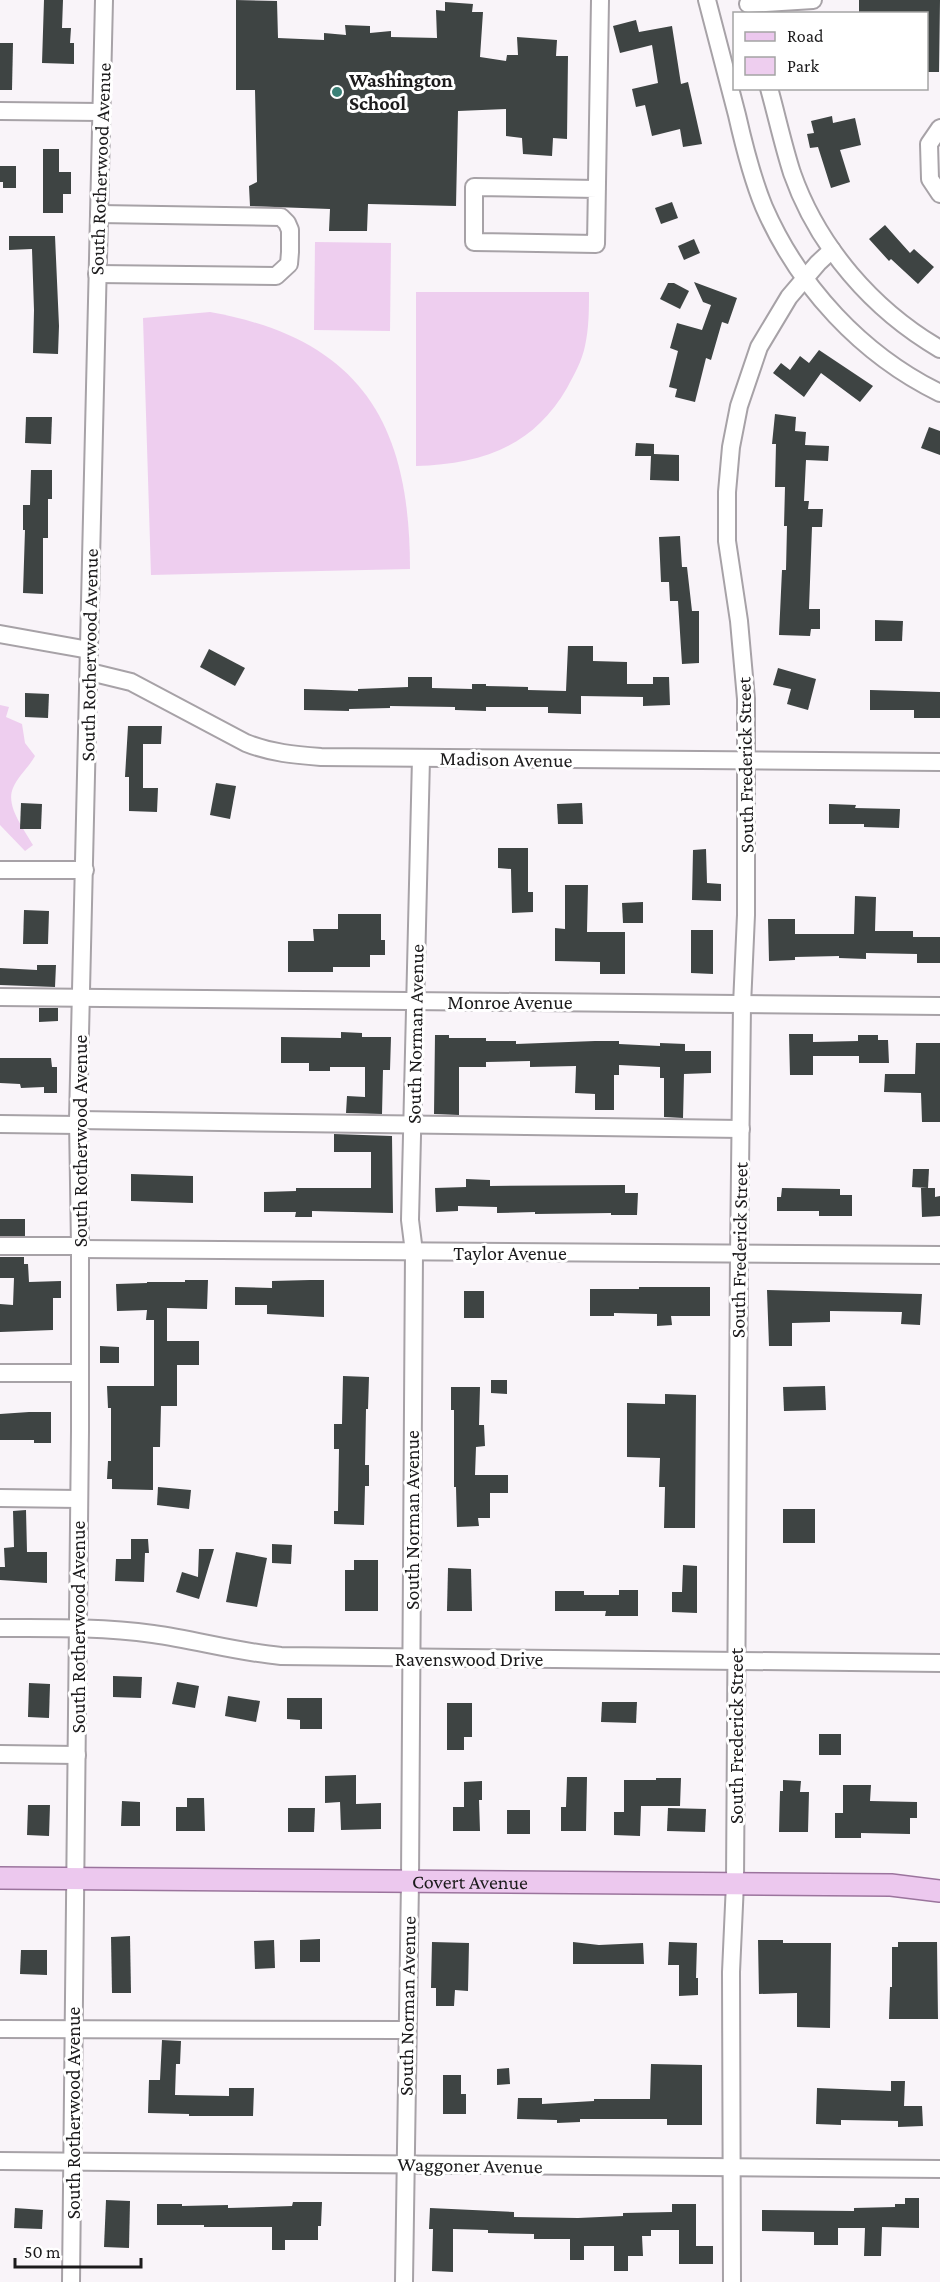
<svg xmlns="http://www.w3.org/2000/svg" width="940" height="2282" viewBox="0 0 940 2282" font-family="'Crimson Pro',serif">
  <rect width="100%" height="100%" fill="#f9f4f9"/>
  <g fill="#eeceef">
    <path d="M315,242L391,243L390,331L314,330Z"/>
    <path d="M416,292H589C589,310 589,328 585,346C582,361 574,375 567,388C533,447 481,464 416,466Z"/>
    <path d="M210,312C360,339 410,422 410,569L151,575L143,318Z"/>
    <path d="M0,705L9,707L6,717L22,724L25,743L35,756C29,767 18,776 13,788C5,806 25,830 33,845L25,851L0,825Z"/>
  </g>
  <g fill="#3e4443">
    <path d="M44,0H63L62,28H71L70,43H74V64L42,63Z"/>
    <path d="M236,0L277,1L278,38L324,40V33L346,35L345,25L370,26V33L391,31V37L437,38L436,10L445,11V2L473,4L472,12H483L480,57L506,61L507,55H518L517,37L557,40L556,56H568L567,139L553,138L552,156L523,154L522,138L506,136V109L458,111L456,206L368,204L367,231H329L330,209L250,206L249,186L257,182L255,90H236Z"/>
    <path d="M859,0H940L939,72H927V14H859Z"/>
    <path d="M636,20L639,32L672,26L681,84L688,82L702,144L683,147L680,129L652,136L645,105L636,107L632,89L658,83L652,45L620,53L613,26Z"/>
    <path d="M0,43H13L12,90H0Z"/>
    <path d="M832,116L833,123L855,118L861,145L840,150L850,182L831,188L818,147L810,148L807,134L814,133L811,121Z"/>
    <path d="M43,149H59V172H71V194H63V213H43Z"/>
    <path d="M0,166H16V188H3V182H0Z"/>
    <path d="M672,202L678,218L661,224L655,208Z"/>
    <path d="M885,225L910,253L914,249L934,267L918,284L891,259L889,261L869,239Z"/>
    <path d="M9,236H55L59,326L58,354L33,353L34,310L32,249L9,250Z"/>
    <path d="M694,239L700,253L684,260L678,246Z"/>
    <path d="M694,282L737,298L728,324L722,322L711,360L706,358L695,402L675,397L677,389L669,387L678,351L670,348L677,323L702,330L711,305L703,302Z"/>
    <path d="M668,283H674L689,291L680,309L660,299Z"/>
    <path d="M819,350L873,386L860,402L821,373L804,397L773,373L781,363L790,370L800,356L809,363Z"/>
    <path d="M775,414L796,417L795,431L806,432L805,445L829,446L828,461L806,460L804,501H809L808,509H823L822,527H812L809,609H820V629H811L810,636L779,635L782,570H786L787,526H784L785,487H775L776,444H772Z"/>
    <path d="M26,417H52L51,444L25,443Z"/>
    <path d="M929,427L940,431V455L921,448Z"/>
    <path d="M636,443L654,444V454L679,455V481L650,480L651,456H635Z"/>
    <path d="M31,470H52V499H48V538H43V594L23,593L25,530H23V505H30Z"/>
    <path d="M680,536L682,567H687L692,611H699V663L682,664L678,601H670L669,582H661L659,537Z"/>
    <path d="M875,620L903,621L902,641H875Z"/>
    <path d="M568,646H593V661L627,662V684H653V677H669L670,705L643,706V697L581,696V714L548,713V707H486V711L455,710V707L390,706V708L349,709V711L304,710V689L358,691V689L408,687V677H432V688L472,689V684H486V686L528,687V690L566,691Z"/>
    <path d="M209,649L245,668L235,686L200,667Z"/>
    <path d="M778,668L816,679L808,710L787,704L791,689L773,685Z"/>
    <path d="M870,690L940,692V718H914V710H870Z"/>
    <path d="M25,693L49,694L48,718L25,717Z"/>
    <path d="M128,726H162L161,744H143V788H158L157,812L129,811V777H125Z"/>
    <path d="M216,783L236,786L230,819L210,815Z"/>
    <path d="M21,803L42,804L41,829H20Z"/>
    <path d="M582,803L583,824H558L557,804Z"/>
    <path d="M829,804L856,805L855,808L900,809L899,828L864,827V824H829Z"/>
    <path d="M498,848H528V892H533V912L512,913L511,869L498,868Z"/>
    <path d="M706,849L707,883L721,884V901L692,900L693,850Z"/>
    <path d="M565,885H588L587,932H625V974H600V962L555,961V928L565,929Z"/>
    <path d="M855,896L876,897L875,931H913V937H940V963H917V954L866,953V959L839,958V956L795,957V960L769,961L768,919H795V934H854Z"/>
    <path d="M643,902V923H623L622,903Z"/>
    <path d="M24,910L49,911L48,944H23Z"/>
    <path d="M338,914H381V940H385V955H370V967H333V972H288V941H314L313,929H338Z"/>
    <path d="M691,930H713V974L691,973Z"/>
    <path d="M37,965H56L55,987L0,985V968L37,970Z"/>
    <path d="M39,1008H58V1021L39,1022Z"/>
    <path d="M341,1032L362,1033V1037H391L390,1070H383L382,1114L346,1113L347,1096L365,1097V1067H330V1071H309V1063H281V1037L341,1038Z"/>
    <path d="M789,1034H813V1042L858,1041V1035H878V1040H888L889,1063H859V1056H813V1075H790Z"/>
    <path d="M435,1035H449V1038H486V1041H516V1044L595,1041H619V1044L660,1046V1043L685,1044V1051H711V1073L684,1074L683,1118L664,1117V1078H660V1067L619,1065V1075H614V1110H595V1094L575,1093L576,1066L530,1067V1061L486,1062V1067H459V1115L434,1114Z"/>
    <path d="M916,1043H940V1122H922L921,1093L884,1092L885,1074H915Z"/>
    <path d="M0,1058H51L52,1067H57V1093H44V1087L21,1088L20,1084L0,1083Z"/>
    <path d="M334,1134L392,1136L393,1213L312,1211V1217H295L296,1212H264V1192L296,1191V1188H371V1152H334Z"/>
    <path d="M913,1169H929L928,1188L912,1187Z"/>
    <path d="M131,1174L193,1176V1203L131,1201Z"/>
    <path d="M466,1179L490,1180V1186L625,1185V1193H638L637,1215H611V1213L535,1214V1212L497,1213V1207L458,1206V1211L436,1212L435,1188L466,1187Z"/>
    <path d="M782,1188L840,1189V1195H852V1216H819V1211H777V1197H781Z"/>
    <path d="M921,1188H935V1197L940,1196V1216L922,1217Z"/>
    <rect x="0" y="1219" width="25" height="17"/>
    <path d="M0,1257H24V1264H28L29,1282L61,1281V1298H53V1330L0,1332V1304L13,1305L14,1278H0Z"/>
    <path d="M185,1280H208L207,1309L167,1308V1341H199V1365H177V1406H161L160,1447H153V1490L112,1489V1479H107L108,1461H111V1408H108L107,1386H154V1320H146L147,1310L117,1311L116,1284L147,1283V1282H185Z"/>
    <path d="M310,1280H324V1317L267,1314V1305H235V1287L272,1288V1281Z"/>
    <path d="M639,1287H710V1316H671L672,1325L657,1326V1314L614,1313V1316H590V1289H639Z"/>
    <path d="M767,1290L922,1294L920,1325L901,1324L902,1312L830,1311V1322L792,1323V1346H769Z"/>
    <rect x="464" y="1291" width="20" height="27"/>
    <path d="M100,1346L119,1347V1363H100Z"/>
    <path d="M343,1376L369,1377L368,1409H366L365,1465H369V1486H365L364,1525L334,1524V1511H338L339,1449H334V1424H342Z"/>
    <path d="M491,1380H507V1394L491,1393Z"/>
    <path d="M825,1386L826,1410L784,1411L783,1387Z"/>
    <path d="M451,1387H480L479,1425H484L485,1446L476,1447L475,1475H508V1493H490V1518H478L479,1526L457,1527L456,1487H454V1410H451Z"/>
    <path d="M665,1394L696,1395L695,1528H664L665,1487H659L660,1458L627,1457V1403L665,1404Z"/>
    <path d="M29,1412H51V1443H34V1440H0V1414Z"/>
    <path d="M158,1487L191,1490L189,1509L157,1505Z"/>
    <rect x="783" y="1509" width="32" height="34"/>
    <path d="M26,1510L27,1552H47V1583L0,1580V1567H5L4,1548L14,1547L13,1511Z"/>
    <path d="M131,1539H148L149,1553H145L144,1582L115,1581L116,1559H131Z"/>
    <path d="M272,1544L292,1545L291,1564L272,1563Z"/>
    <path d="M199,1549H214L199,1599L176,1592L182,1572L198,1577Z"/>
    <path d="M236,1552L267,1558L257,1607L226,1602Z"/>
    <path d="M354,1560H378V1611H345V1570H354Z"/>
    <path d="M683,1565L697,1566V1613L672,1612V1592H682Z"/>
    <path d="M448,1568L471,1569L472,1611H447Z"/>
    <path d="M619,1590H638V1616H605L606,1611H555V1591H584V1595H619Z"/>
    <path d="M113,1676L142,1677L141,1698L113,1697Z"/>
    <path d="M177,1682L199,1686L195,1708L172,1704Z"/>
    <path d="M29,1683L50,1684L49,1718L28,1717Z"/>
    <path d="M228,1696L260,1701L256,1722L225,1716Z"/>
    <path d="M287,1698H322V1729H300V1720L287,1719Z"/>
    <path d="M602,1702H637L636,1723L601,1722Z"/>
    <path d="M447,1703H472V1737H464V1750H447Z"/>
    <rect x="819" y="1734" width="22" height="21"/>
    <path d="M356,1775V1804L381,1803V1829L341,1830L340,1802L325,1803V1776Z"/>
    <path d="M567,1777H587L586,1831H561V1807H566Z"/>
    <path d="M656,1778H681L680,1806H641L640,1836L614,1835V1812H624V1780H656Z"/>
    <path d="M783,1780L801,1781L800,1792H809L808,1832H779L780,1791H783Z"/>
    <path d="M482,1781V1800H479L480,1831H453V1807H464V1782Z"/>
    <path d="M843,1785H871L870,1801L917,1802V1818H910V1834L861,1833V1838H835V1813H843Z"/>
    <path d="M187,1798H204L205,1831H176V1807H187Z"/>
    <path d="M122,1801L140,1802V1826H121Z"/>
    <path d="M28,1805H50L49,1836L27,1835Z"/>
    <path d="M288,1808H315L314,1832H288Z"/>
    <path d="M668,1808L706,1809L705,1832L667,1831Z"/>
    <rect x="507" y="1810" width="23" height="24"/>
    <path d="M130,1936L131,1993H112L111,1937Z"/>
    <path d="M320,1939V1962H300V1940Z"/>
    <path d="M274,1940L275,1968L255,1969L254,1941Z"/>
    <path d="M758,1940H783V1943H831L830,2028L797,2027V1993L759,1994Z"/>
    <path d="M432,1942L469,1943L468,1991L455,1990L454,2006H436V1988H431Z"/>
    <path d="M573,1942L599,1945L643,1943L644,1964H573Z"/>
    <path d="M669,1942L697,1943L696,1978H698V1995L679,1996V1965H668Z"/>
    <path d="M898,1942H937L938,2019H889L890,1987H892V1947H898Z"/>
    <path d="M21,1950H47V1975L20,1974Z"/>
    <path d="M162,2040L181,2041L180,2064H176L175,2095L229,2096V2088H254L253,2116H189V2114L148,2113L149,2080H160Z"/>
    <path d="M651,2064L702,2065V2125H667V2119H580V2122L557,2123V2120L517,2119L518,2098H542V2104L594,2101V2099H650Z"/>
    <path d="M509,2068L510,2084L497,2085V2069Z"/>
    <path d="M443,2075H461V2094H466V2114H443Z"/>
    <path d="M891,2081H905L904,2106H922L923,2126L898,2127V2121L841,2120V2125L816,2124L817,2088L891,2091Z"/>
    <path d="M905,2198H919V2228L882,2227L881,2256H864L865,2228H838V2245H814V2232L762,2231V2210L854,2211V2208L895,2207V2204H905Z"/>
    <path d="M106,2200L130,2201L129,2248L104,2247Z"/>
    <path d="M293,2202H322L321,2226H318V2240H285V2250H272V2227H204V2225H157V2204H182V2206L228,2205V2208L292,2206Z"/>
    <path d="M672,2204H696V2246H713V2264H679V2230H651V2236H642L643,2256H628V2271H614V2246H584V2260H570V2239H534V2234L488,2233V2230L453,2229V2272L432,2271L433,2229H429L430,2208L514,2212V2217L578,2218L623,2216V2213L672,2212Z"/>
    <path d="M15,2208L43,2210L42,2229L14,2228Z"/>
  </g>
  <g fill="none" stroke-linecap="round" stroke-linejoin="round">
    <g stroke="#a7a2a7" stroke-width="20">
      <g id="minor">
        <path d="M707,0C717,38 727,77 737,115C744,146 752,178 764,207C799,287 862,355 940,393"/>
        <path d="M748,4L813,0"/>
        <path d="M769,88C777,117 783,145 792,173C818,247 873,310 940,349"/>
        <path d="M0,111L101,112"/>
        <path d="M940,128L929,144L930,179L940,194"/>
        <path d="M597,189L474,187V242L596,244L600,0"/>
        <path d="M97,274L276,276L289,264L290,252V230L287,223L281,217L99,214"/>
        <path d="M0,634L89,650"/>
        <path d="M90,672L131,682L246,743C271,753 295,755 321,757L940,762"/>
        <path d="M0,870H85"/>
        <path d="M0,997L940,1006"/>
        <path d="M78,1120L741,1129"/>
        <path d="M0,1124L78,1125"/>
        <path d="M0,1246H80"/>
        <path d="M80,1249L940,1255"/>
        <path d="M0,1373H79"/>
        <path d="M0,1498L79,1499"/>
        <path d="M0,1628C51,1628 102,1627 153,1634C196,1640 237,1652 281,1656L940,1663"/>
        <path d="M0,1754L77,1755"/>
        <path d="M0,2029L406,2030"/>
        <path d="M0,2161L940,2169"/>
        <path d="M71,2282L80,1431V1246L78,1120L104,0"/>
        <path d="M404,2282L410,1881L414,1252L410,1220L421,758"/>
        <path d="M732,2282L731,1972L735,1883L739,1255L742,1005L746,915V699L739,621L727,541V492L731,447L739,406L759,347L789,297L818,263L832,250"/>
      </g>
    </g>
    <g stroke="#9b749d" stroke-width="24">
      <g id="major">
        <path id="s1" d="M0,1878L891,1885L940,1891"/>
      </g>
    </g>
    <use href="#minor" stroke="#fff" stroke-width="16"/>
    <use href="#major" stroke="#ecc8ee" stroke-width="21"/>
  </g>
  <circle fill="#3a8076" stroke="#fff" stroke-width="2" cx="337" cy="92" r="6"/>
  <g text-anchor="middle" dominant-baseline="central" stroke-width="6" stroke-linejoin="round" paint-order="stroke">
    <g font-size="20" font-weight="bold" fill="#1c1b1c" stroke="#fff" text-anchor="start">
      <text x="349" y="80">Washington<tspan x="349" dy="23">School</tspan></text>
    </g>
    <g font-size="20" fill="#1c1b1c" stroke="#fff">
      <text transform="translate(100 169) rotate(-88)">South Rotherwood Avenue</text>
      <text transform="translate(89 655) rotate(-89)">South Rotherwood Avenue</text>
      <text transform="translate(506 759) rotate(1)">Madison Avenue</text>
      <text transform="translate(745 765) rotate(-91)">South Frederick Street</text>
      <text x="510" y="1002">Monroe Avenue</text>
      <text transform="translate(415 1034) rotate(-89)">South Norman Avenue</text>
      <text transform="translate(80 1141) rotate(-90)">South Rotherwood Avenue</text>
      <text transform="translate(739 1250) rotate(-89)">South Frederick Street</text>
      <text x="510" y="1253">Taylor Avenue</text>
      <text transform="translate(412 1520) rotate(-90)">South Norman Avenue</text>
      <text transform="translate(78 1627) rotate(-90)">South Rotherwood Avenue</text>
      <text x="469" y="1659">Ravenswood Drive</text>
      <text transform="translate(736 1736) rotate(-90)">South Frederick Street</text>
      <text stroke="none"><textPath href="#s1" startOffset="470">Covert Avenue</textPath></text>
      <text transform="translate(407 2006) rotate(-89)">South Norman Avenue</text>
      <text transform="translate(73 2113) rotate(-90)">South Rotherwood Avenue</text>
      <text transform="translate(470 2165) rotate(1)">Waggoner Avenue</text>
    </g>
  </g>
  <rect x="733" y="12" width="195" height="78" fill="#ffffff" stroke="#a4a4a4" stroke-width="1.5"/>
  <rect x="745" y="32" width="30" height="9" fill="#ecc8ee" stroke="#a4a4a4" stroke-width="1.5"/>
  <text x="787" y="42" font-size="18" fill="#1c1b1c">Road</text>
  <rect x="745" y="57" width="30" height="18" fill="#eeceef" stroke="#a4a4a4" stroke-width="1.5"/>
  <text x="787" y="72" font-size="18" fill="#1c1b1c">Park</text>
  <path d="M15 2258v9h126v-9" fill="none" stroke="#1c1b1c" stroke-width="3"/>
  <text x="24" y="2258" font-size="18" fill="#1c1b1c" stroke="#ffffff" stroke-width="4.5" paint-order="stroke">50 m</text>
</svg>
